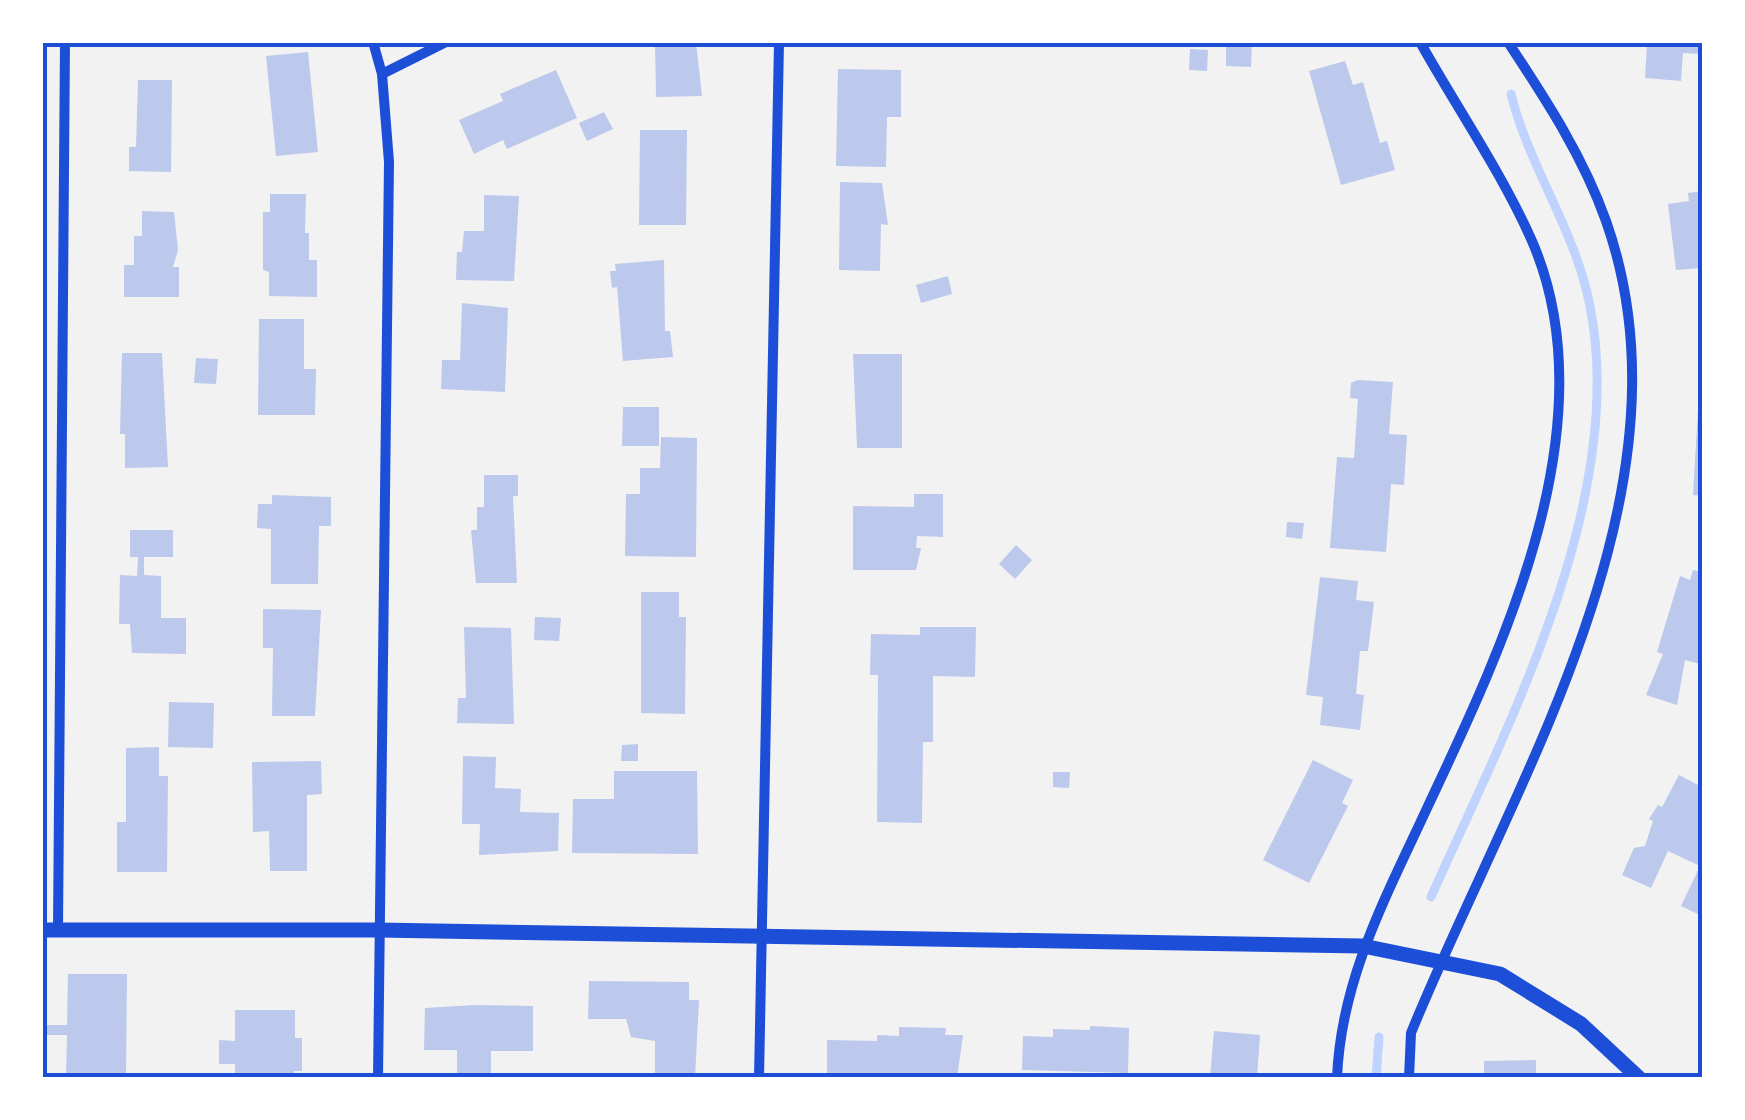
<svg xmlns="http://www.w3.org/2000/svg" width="1745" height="1120" viewBox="0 0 1745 1120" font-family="Barlow,sans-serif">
  <rect width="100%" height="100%" fill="#f2f2f2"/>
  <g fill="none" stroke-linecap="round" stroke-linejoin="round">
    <g stroke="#bfd3fe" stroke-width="9">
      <path d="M1431,897C1508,725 1628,498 1590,306C1575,229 1529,167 1511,94"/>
      <path d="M1376,1078L1379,1037"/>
    </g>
  </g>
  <g fill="#bdc9ec">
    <path d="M655,42H696L702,96L656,97Z"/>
    <path d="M1226,42H1252L1251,67L1226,66Z"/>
    <path d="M1658,42H1702V54L1683,53L1681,81L1645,78L1647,45Z"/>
    <path d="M1190,49L1208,50L1207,71L1189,70Z"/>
    <path d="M308,52L318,152L276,156L266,56Z"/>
    <path d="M1345,61L1353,85L1363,82L1380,143L1387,141L1395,170L1341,185L1309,71Z"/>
    <path d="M838,69L901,70V117H887L886,167L836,166Z"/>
    <path d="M556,70L577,118L507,149L503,140L474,154L459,120L503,101L500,94Z"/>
    <path d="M138,80H172L171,172L129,171V147H136Z"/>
    <path d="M604,112L613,129L587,141L579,123Z"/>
    <path d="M640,130H687L686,225H639Z"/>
    <path d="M840,182L882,183L888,225L881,224L880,271L839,270Z"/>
    <path d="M1702,191V268L1676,270L1668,204L1689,201L1688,193Z"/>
    <path d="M270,194H306L305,233H309V260H317V297L269,296V272L263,270V212H270Z"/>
    <path d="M484,195L519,196L514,281L456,280L457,252H462L464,231H484Z"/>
    <path d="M142,211L174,212L178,250L173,267H179V297H124V265H134V236H142Z"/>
    <path d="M664,260L665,331H670L673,357L623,361L617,287L612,288L610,271H616L615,264Z"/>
    <path d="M948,276L952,294L921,303L916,285Z"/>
    <path d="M462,303L508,308L505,392L441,389L442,360H460Z"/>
    <path d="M259,319H304V369H316L315,415H258Z"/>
    <path d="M122,353H162L168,467L125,468V434H120Z"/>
    <path d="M853,354H902V448H857Z"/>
    <path d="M196,358L218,359L216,384L194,383Z"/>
    <path d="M1358,380L1393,382L1389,434L1407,435L1404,485L1391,484L1386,552L1330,548L1337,457L1354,458L1358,399L1350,398L1351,383Z"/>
    <path d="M623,407H659V446H622Z"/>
    <path d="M1698,409H1702V496L1693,495Z"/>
    <path d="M661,437L697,438L696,557L625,556L626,494H640V468H660Z"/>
    <path d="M484,475H518V496H513L517,583H476L471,530H477V507H484Z"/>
    <path d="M914,494H943V537L917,536L916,548H921L916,570H853V506L914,507Z"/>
    <path d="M272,495L331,497V526H319L318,584H271V529L257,528L258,504H272Z"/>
    <path d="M1287,522L1304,523L1302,539L1286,537Z"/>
    <path d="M130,530H173V557H144V575L161,576V618H186V654L132,653L130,624H119L120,575L137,576L138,557H130Z"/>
    <path d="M1016,545L1032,560L1015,579L999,564Z"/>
    <path d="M1693,570L1702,572V657L1700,664L1685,660L1677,705L1646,695L1663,654L1657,652L1680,576L1690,580Z"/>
    <path d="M1320,577L1358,581L1356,600L1374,602L1368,651H1360L1356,694L1364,695L1360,730L1320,725L1323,697L1306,695Z"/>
    <path d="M641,592H679V617H686L685,714L641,713Z"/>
    <path d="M263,609L321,610L315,716H272L273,648H263Z"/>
    <path d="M535,617L561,618L559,641L534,640Z"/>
    <path d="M464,627L511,628L514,724L457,723L458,698H466Z"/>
    <path d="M920,627H976L975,677L933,676V742H923L922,823L877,822L878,675H870L871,634L920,635Z"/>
    <path d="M169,702L214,703L213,748L168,747Z"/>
    <path d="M638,744V761H621L622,745Z"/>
    <path d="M159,747V776H168L167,872H117V822H126V748Z"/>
    <path d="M463,756L496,757L495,788L521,789L520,812L559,813L558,851L479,855L480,824H462Z"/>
    <path d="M1313,760L1353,780L1342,803L1348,806L1309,883L1263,860Z"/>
    <path d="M321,761L322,794L307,795V871H270L269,831L253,832L252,762Z"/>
    <path d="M614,771H697L698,854L572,853L573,799H614Z"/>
    <path d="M1053,772H1070L1069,788L1053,787Z"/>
    <path d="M1679,775L1702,787V916L1681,906L1700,866L1668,851L1651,888L1622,875L1634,848L1645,846L1653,821L1649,819L1658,805L1662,807Z"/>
    <path d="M68,974H127L126,1078H66L67,1035H42V1025H67Z"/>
    <path d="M589,981L689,982V1000H699L695,1078H655V1041L631,1037L626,1019H588Z"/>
    <path d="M474,1005L533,1006V1051H491V1078H457V1050H424L425,1008Z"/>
    <path d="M235,1010H295V1038H302V1071H294V1078H235V1064H219V1040L235,1041Z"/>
    <path d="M1090,1026L1129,1028L1128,1073L1022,1070L1023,1036L1053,1037V1029L1090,1030Z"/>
    <path d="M899,1027L946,1028L945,1035H963L957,1078H827V1040L877,1041V1035L899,1036Z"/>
    <path d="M1214,1031L1260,1035L1257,1078H1210Z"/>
    <path d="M1536,1060V1078H1484V1061Z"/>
  </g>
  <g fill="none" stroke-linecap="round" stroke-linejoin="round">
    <g stroke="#1d4ed8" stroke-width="10">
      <path d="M373,42L382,74L389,162L378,1078"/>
      <path d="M382,74L446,42"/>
      <path d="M58,930L65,42"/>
      <path d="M759,1078L779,42"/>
      <path d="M1337,1078C1341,978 1387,895 1428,806C1505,643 1610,421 1532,241C1502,173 1457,108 1420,42"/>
      <path d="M1409,1078L1411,1033C1510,788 1702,493 1606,221C1583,156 1546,100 1508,42"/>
    </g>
    <path stroke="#1d4ed8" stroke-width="15" d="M42,930H377L1363,946L1500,974L1581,1024L1639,1078"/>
  </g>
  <rect width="1745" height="1120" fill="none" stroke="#ffffff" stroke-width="90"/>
  <rect x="45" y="45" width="1655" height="1030" fill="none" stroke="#1d4ed8" stroke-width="4"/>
</svg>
